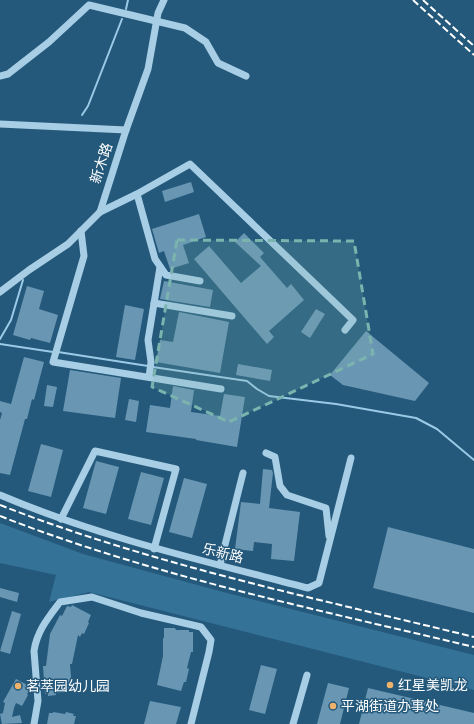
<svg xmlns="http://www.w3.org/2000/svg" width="474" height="724" viewBox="0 0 474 724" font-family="Arial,'Noto Sans SC',sans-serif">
  <rect width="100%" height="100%" fill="#24597b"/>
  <path fill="#347297" d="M0,523L83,554L227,593L474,655V690L89,592L49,602L56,575L0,563Z"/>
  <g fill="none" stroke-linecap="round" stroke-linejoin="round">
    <g stroke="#9bcae6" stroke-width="2">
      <path d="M126,9L128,0"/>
      <path d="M82,115L88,106L122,19"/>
      <path d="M0,339L11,320L23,280"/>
      <path d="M0,344L53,352"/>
      <path d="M58,352L148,366"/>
      <path d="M153,367L247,381L257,389L269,396L336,404L416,418L437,429L474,460"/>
    </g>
  </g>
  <g fill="#6997b3">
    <path d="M191,182L194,192L165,202L162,191Z"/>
    <path d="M199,214L206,237L183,245L189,263L170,269L164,251L159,253L152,229Z"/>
    <path d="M244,233L264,253L260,257L287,288L291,284L304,300L269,331L274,337L267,344L194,259L209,246L241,283L261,266L235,242Z"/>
    <path d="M164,281L213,290L210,307L160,299Z"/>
    <path d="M27,286L44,291L39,309L58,315L50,343L31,338L30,340L13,335Z"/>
    <path d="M125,305L144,309L135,360L116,357Z"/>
    <path d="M316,309L325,314L310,338L301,332Z"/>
    <path d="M179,312L229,322L220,373L156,362L160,340L173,342Z"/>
    <path d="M366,331L429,383L415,401L343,385L330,375Z"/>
    <path d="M24,357L44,362L34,400L32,399L27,419H25L10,475L0,473V420L2,413L0,412V401L11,404Z"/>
    <path d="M238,364L272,370L270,381L236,375Z"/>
    <path d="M70,370L121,378L115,418L63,411Z"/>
    <path d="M47,385L57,387L53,407L44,406Z"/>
    <path d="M173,386L194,390L191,412L220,416L224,394L245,397L237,447L196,440V439L146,432L150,405L170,408Z"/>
    <path d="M129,399L139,401L136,422L125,420Z"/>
    <path d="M41,444L63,450L51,497L28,491Z"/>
    <path d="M96,461L119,467L106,514L83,508Z"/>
    <path d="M263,469L272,470L273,473L269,508L300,512L294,561L271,559L272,544L254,542L253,551L235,549L241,502L260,504Z"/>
    <path d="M141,472L164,478L151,525L128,519Z"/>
    <path d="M184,478L207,484L192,538L169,532Z"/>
    <path d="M388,527L474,549V613L373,588Z"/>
    <path d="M0,588L19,593L17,602L0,597Z"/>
    <path d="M72,605L91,615L88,622L89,623L84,634L82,633L80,637L78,635L72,664H70L72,690H68L69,692L56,693V695L48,696V693L45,694L43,666H46L50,634L60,615L62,616L67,606L71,607Z"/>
    <path d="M12,611L21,614L10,654L0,651Z"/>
    <path d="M164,628H175L176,630H189V632H193V652H191L187,668L189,669L186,682H184L181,691L157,685L163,656V638H164Z"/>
    <path d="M261,665L277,669L265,714L249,710Z"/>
    <path d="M16,679L31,687L27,694L28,695L22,706L16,703L14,708L12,717L20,715L22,723L2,724L0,714L3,713L5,703L3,702Z"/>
    <path d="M328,683L349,688L340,724H317Z"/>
    <path d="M368,688L474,713V724H359Z"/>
    <path d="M150,701L181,707L176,724H144Z"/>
    <path d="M53,712L65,714L66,712L74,714L73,716H76L74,724H47L49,713H53Z"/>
  </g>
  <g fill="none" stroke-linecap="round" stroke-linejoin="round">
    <g stroke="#a7cee5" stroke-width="7">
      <path d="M0,76L8,74L49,42L89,5L185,28L206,42L218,63L246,76"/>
      <path d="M0,124L126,130"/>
      <path d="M137,194L155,259L166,275L200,281"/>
      <path d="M100,212L137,194L190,164L353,320L345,330"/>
      <path d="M81,231L84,256L53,362L221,389"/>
      <path d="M0,292L29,270L68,244L100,212L126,130L148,69L158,13L164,0"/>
      <path d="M154,303L232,316"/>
      <path d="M149,377L151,362L148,340L160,267"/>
      <path d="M266,453L275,457L280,486L287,495L326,508L329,536"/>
      <path d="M0,495C99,537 204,561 308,588L319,583L351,458"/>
      <path d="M61,519L95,451L176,469L154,549"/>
      <path d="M220,565L243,473"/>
      <path d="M34,724L38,701L34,651C37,631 48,618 60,602L92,597L141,613L201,627L211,640L209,652L191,724"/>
      <path d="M293,724L307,675"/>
    </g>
    <g stroke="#fff" stroke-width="2" stroke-dasharray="7 3" stroke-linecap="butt">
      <path d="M413,0L474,55"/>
      <path d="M423,0L474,46"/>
      <path d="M0,505C153,565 315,598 474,637"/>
      <path d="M0,516C153,576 315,609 474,647"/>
    </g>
  </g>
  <path fill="#7bb4af" fill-opacity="0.2" stroke="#7bb4af" stroke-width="3" stroke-dasharray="8 5" stroke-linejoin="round" d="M177,240L354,241L373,354L229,422L152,387Z"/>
  <g fill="#efb26b" stroke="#24597b" stroke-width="1.5">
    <circle cx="390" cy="685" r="4"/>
    <circle cx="18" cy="686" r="4"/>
    <circle cx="333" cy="706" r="4"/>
  </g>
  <g text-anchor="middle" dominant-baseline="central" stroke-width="3" stroke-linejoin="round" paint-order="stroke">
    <g font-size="14" fill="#fff" stroke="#24597b">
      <text transform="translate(101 163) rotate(-72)">新木路</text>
      <text transform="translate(223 553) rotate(14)">乐新路</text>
    </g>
    <g font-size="14" fill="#fff" stroke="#24597b" text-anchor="start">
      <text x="398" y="685">红星美凯龙</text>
      <text x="26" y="686">茗萃园幼儿园</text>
      <text x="341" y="706">平湖街道办事处</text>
    </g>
  </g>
</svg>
